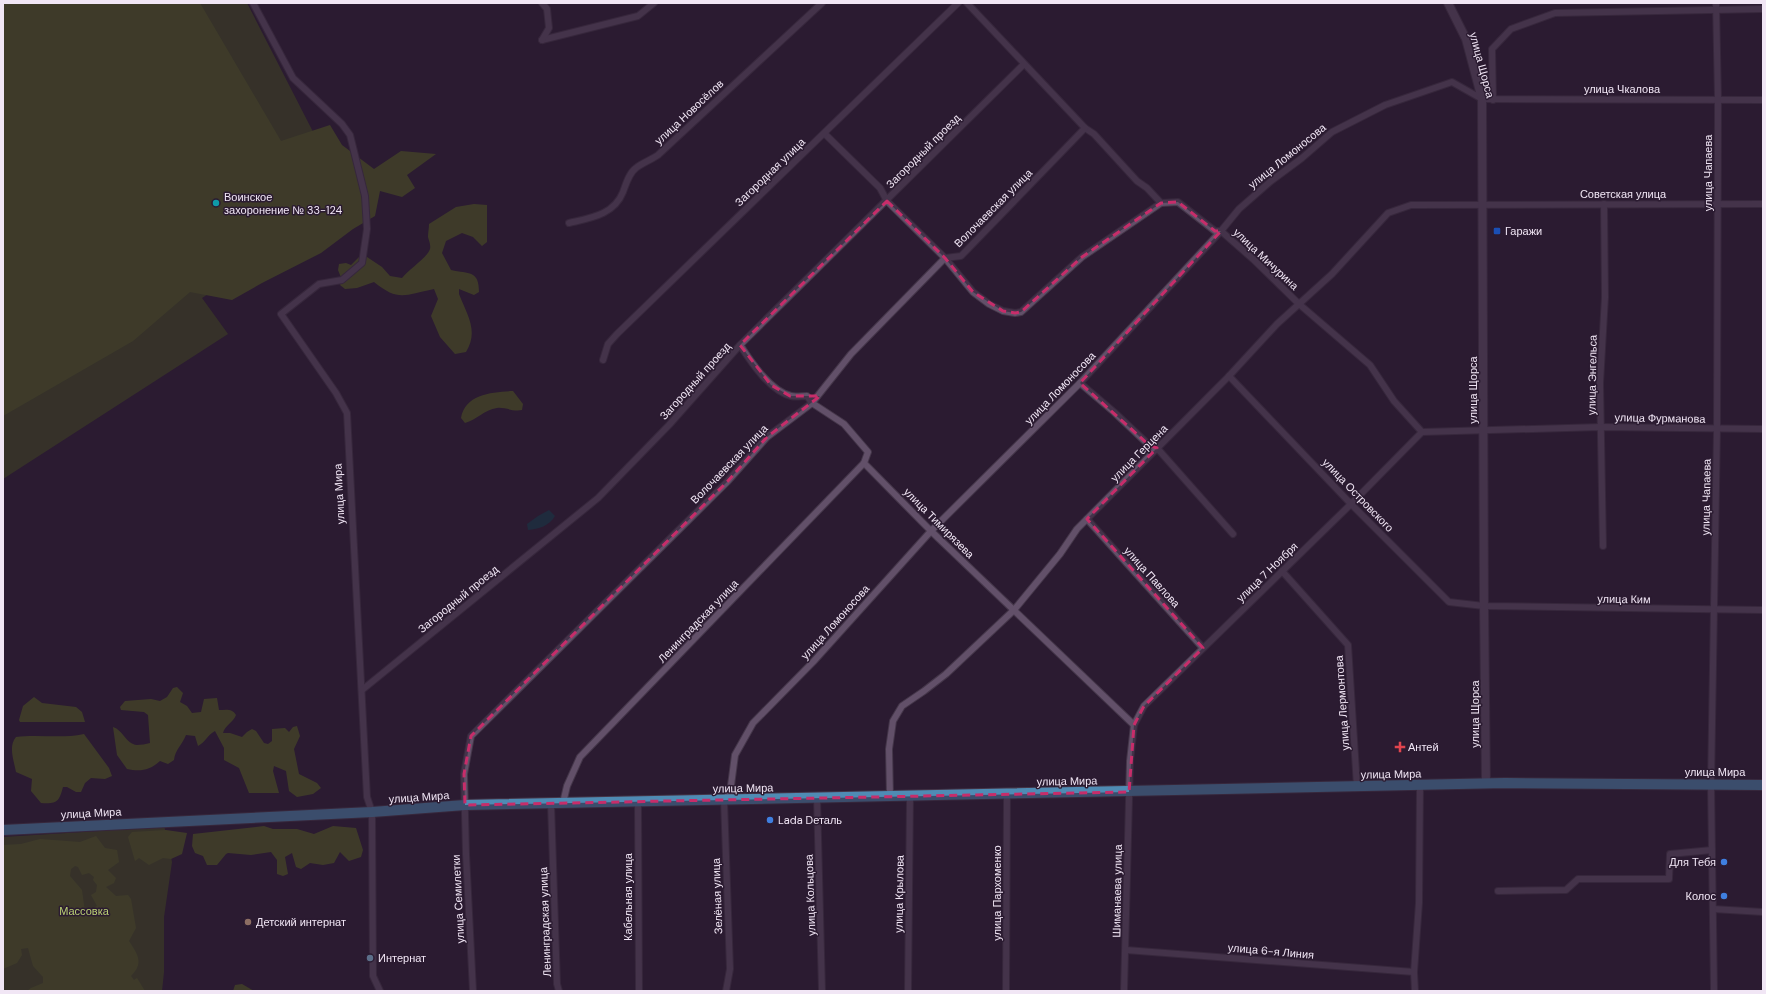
<svg xmlns="http://www.w3.org/2000/svg" width="1766" height="994" viewBox="0 0 1766 994" font-family="'DM Sans',sans-serif">
  <rect width="100%" height="100%" fill="#2b1b31"/>
  <g fill="#434d1f">
    <path d="M3,3H247L349,202L202,298L228,334L3,479Z"/>
    <path d="M164,825L172,862L164,917V972L162,991H3V837L99,831Z"/>
  </g>
  <g fill="#546120" fill-rule="evenodd">
    <path d="M3,3H200L281,141L330,125L342,145L374,169L401,151L436,154L407,175L415,188L402,197L380,191L375,216L353,229L321,253L262,283L232,300L190,292L133,341L3,416Z"/>
    <path d="M474,204L487,205V242L482,246L473,237L462,233L446,241L442,253L451,270C469,274 479,270 479,292L474,295L459,289V294C467,315 479,331 466,352L455,354L440,337L431,316L438,299L434,289C404,295 399,302 374,282L357,288L345,289L340,285L342,280L338,270L339,264L346,263L351,265L364,252L367,257L382,267L390,276L402,278C409,269 427,258 430,249C431,245 429,241 428,237C428,233 429,228 429,224L456,207Z"/>
    <path d="M513,391L523,404L522,410C513,412 505,407 497,408C484,410 476,420 465,423L461,418C465,394 492,392 513,391Z"/>
    <path d="M177,687L183,693L180,702L187,706L192,713L201,712L204,699L217,698L219,710C226,710 232,708 236,715C233,723 225,725 223,733H230L242,737L247,732L252,729L256,731L264,743L268,744L272,741V729L285,728L289,732L293,727L297,726L300,736L294,749L299,774L317,783L321,788L313,794L297,797L289,791L286,771L274,766L273,771L279,793H249L239,768L224,760V748L215,731C207,735 206,742 198,746L195,736L186,735C182,745 175,750 174,760L168,764L160,761C150,770 141,772 127,769L117,755L113,727C123,730 126,744 137,745C141,745 146,744 150,743L148,715L144,712L121,710L120,707L125,701L151,699L160,701L167,697L173,688Z"/>
    <path d="M34,697L42,703L76,707L82,712L85,722H20L19,720L23,706Z"/>
    <path d="M84,734L109,768L112,776L105,779L91,778L85,783L81,792H76L67,787H63C59,802 57,804 41,803L31,791L32,779L16,772C14,761 8,746 16,737C39,734 61,739 84,734Z"/>
    <path d="M264,826L273,829H297L314,834L333,826L356,828L363,850L361,857L349,861L340,852L334,863L323,865L310,863L301,869L296,867L292,853L285,857L288,874L283,876L277,874V860L271,852L251,855L228,853L226,854L217,865H207L203,856L195,853L192,846L193,834Z"/>
    <path d="M166,830L187,833L182,854L171,859L163,858L149,865L139,858L135,861L128,837L132,832Z"/>
    <path d="M96,836L105,848L117,850L119,862L108,870L116,878L114,883L106,887L116,896L128,895L131,899L136,928L129,941C138,955 144,963 131,976L134,980L137,978L145,991H27L31,988L43,983V977L33,966L28,948L21,949L22,955L17,963L3,969V845L21,844L40,839L80,842ZM75,866L78,867L82,875L89,873L94,877L93,880L97,885L96,892L91,895L97,906L85,912L82,890L70,876L71,869Z"/>
    <path d="M242,984L254,991H233L235,985Z"/>
  </g>
  <path fill="#103e4d" d="M549,510L555,516C549,526 539,529 528,530L527,524L538,516Z"/>
  <g fill="none" stroke-linecap="round" stroke-linejoin="round">
    <g stroke="#443649" stroke-width="8">
      <g id="minor">
        <path d="M253,3L293,78L342,124L350,135L365,196L367,229L362,263L342,280L319,284L281,314L336,393L347,413L367,797L372,812L373,976L380,991"/>
        <path d="M967,3L1085,128L1094,134L1137,181L1147,188L1161,203L1178,202L1215,231H1221L1254,260L1299,304L1370,365L1394,401L1422,432"/>
        <path d="M542,40L638,16L654,3"/>
        <path d="M542,40L549,28L547,9L542,3"/>
        <path d="M1493,100L1492,49L1511,29L1555,13L1763,9"/>
        <path d="M825,134L880,188L887,201L945,258L973,292L989,304L1003,311L1015,313L1021,312L1082,257L1161,203"/>
        <path d="M569,223C590,218 614,215 623,192C626,184 629,173 636,168C642,163 651,160 658,155L822,3"/>
        <path d="M740,345C751,362 770,391 791,396C795,397 802,396 807,396L812,403L844,424L868,452L864,463L931,531L1134,725"/>
        <path d="M603,360L608,344L617,334L958,3"/>
        <path d="M1229,376L1351,504L1449,602L1484,606L1763,610"/>
        <path d="M1080,383L1114,412L1149,445L1157,448L1233,534"/>
        <path d="M1087,519L1203,648"/>
        <path d="M1603,546L1600,383L1605,297L1604,204"/>
        <path d="M1282,571L1348,645L1357,787"/>
        <path d="M362,690L598,498L669,425L740,345L1024,64"/>
        <path d="M890,797L889,749L893,721L902,706L924,691L946,674L1014,610L1060,554L1077,529L1229,376L1277,324L1332,274L1388,213L1411,205L1763,204"/>
        <path d="M817,798L822,991"/>
        <path d="M638,802L639,991"/>
        <path d="M563,803L567,786L580,757L864,463"/>
        <path d="M551,804L557,984L559,991"/>
        <path d="M1498,891L1566,890L1578,879H1669L1670,854L1712,850"/>
        <path d="M1713,909L1763,912"/>
        <path d="M1126,950L1414,972"/>
        <path d="M473,991L466,854L464,774L471,736L727,482L767,437L812,403L851,354L945,258L961,256L1085,128"/>
        <path d="M726,991L730,969L724,800L730,793L735,755L753,723L813,662L931,531L1080,383L1221,231L1239,209L1271,181L1302,158L1332,132L1385,105L1452,82L1482,99L1763,100"/>
        <path d="M908,991L910,796"/>
        <path d="M1006,991L1007,794"/>
        <path d="M1124,991L1130,761L1134,725L1144,706L1351,504L1422,432L1601,427L1763,429"/>
        <path d="M1415,991L1414,972L1419,903L1420,785"/>
        <path d="M1714,991L1711,784L1717,429L1718,99L1716,3"/>
      </g>
    </g>
    <g stroke="#443649" stroke-width="10">
      <path id="tertiary" d="M1448,3L1466,39L1482,99L1484,606L1486,784"/>
    </g>
    <g stroke="#443649" stroke-width="12">
      <path id="primary" d="M3,830L372,812L465,805L1505,783L1763,785"/>
    </g>
    <use href="#minor" stroke="#625069" stroke-width="6"/>
    <use href="#tertiary" stroke="#625069" stroke-width="8"/>
    <use href="#primary" stroke="#4f8bb4" stroke-width="10"/>
  </g>
  <path d="M0 0H1766V994H0ZM887,201L945,258L973,292L1003,311L1015,313L1021,312L1082,257L1161,203L1178,202L1215,231H1221L1080,383L1149,445L1157,448L1087,519L1203,648L1144,706L1134,725L1129,792L465,805L464,774L471,736L727,482L767,437L820,396H790L771,385L740,345Z" fill="#2b1b31" fill-opacity=".55" fill-rule="evenodd"/>
  <path fill="none" stroke="#c72d6a" stroke-width="3" stroke-dasharray="8 5" stroke-linejoin="round" d="M887,201L945,258L973,292L1003,311L1015,313L1021,312L1082,257L1161,203L1178,202L1215,231H1221L1080,383L1149,445L1157,448L1087,519L1203,648L1144,706L1134,725L1129,792L465,805L464,774L471,736L727,482L767,437L820,396H790L771,385L740,345Z"/>
  <circle fill="#0f9aa8" stroke="#2b1b31" stroke-width="1.5" cx="216" cy="203" r="4"/>
  <rect fill="#1a4fb4" stroke="#2b1b31" stroke-width="1.5" x="1493" y="227" width="8" height="8" rx="2"/>
  <path fill="#e0444e" stroke="#2b1b31" stroke-width="1.5" d="M1398 741h4v4h4v4h-4v4h-4v-4h-4v-4h4z"/>
  <g fill="#3f7fe0" stroke="#2b1b31" stroke-width="1.5">
    <circle cx="770" cy="820" r="4"/>
    <circle cx="1724" cy="862" r="4"/>
    <circle cx="1724" cy="896" r="4"/>
  </g>
  <circle fill="#8d6e63" stroke="#2b1b31" stroke-width="1.5" cx="248" cy="922" r="4"/>
  <circle fill="#5c6f8a" stroke="#2b1b31" stroke-width="1.5" cx="370" cy="958" r="4"/>
  <g text-anchor="middle" dominant-baseline="central" stroke-width="3" stroke-linejoin="round" paint-order="stroke">
    <g font-size="11" fill="#f1e6f5" stroke="#2b1b31">
      <text transform="translate(1482 65) rotate(75)">улица Щорса</text>
      <text x="1622" y="89">улица Чкалова</text>
      <text transform="translate(689 112) rotate(-43)">улица Новосёлов</text>
      <text transform="translate(923 151) rotate(-45)">Загородный проезд</text>
      <text transform="translate(1287 156) rotate(-39)">улица Ломоносова</text>
      <text transform="translate(770 172) rotate(-44)">Загородная улица</text>
      <text transform="translate(1708 173) rotate(-90)">улица Чапаева</text>
      <text x="1623" y="194">Советская улица</text>
      <text transform="translate(993 208) rotate(-45)">Волочаевская улица</text>
      <text transform="translate(1266 259) rotate(43)">улица Мичурина</text>
      <text transform="translate(1592 375) rotate(-89)">улица Энгельса</text>
      <text transform="translate(695 381) rotate(-48)">Загородный проезд</text>
      <text transform="translate(1060 388) rotate(-46)">улица Ломоносова</text>
      <text transform="translate(1473 390) rotate(-90)">улица Щорса</text>
      <text transform="translate(1660 418) rotate(1)">улица Фурманова</text>
      <text transform="translate(1139 453) rotate(-45)">улица Герцена</text>
      <text transform="translate(729 464) rotate(-46)">Волочаевская улица</text>
      <text transform="translate(339 494) rotate(-93)">улица Мира</text>
      <text transform="translate(1358 495) rotate(46)">улица Островского</text>
      <text transform="translate(1706 497) rotate(-89)">улица Чапаева</text>
      <text transform="translate(939 523) rotate(45)">улица Тимирязева</text>
      <text transform="translate(1267 572) rotate(-44)">улица 7 Ноября</text>
      <text transform="translate(1152 577) rotate(48)">улица Павлова</text>
      <text transform="translate(458 599) rotate(-39)">Загородный проезд</text>
      <text transform="translate(1624 599) rotate(1)">улица Ким</text>
      <text transform="translate(698 621) rotate(-46)">Ленинградская улица</text>
      <text transform="translate(835 622) rotate(-48)">улица Ломоносова</text>
      <text transform="translate(1342 703) rotate(-94)">улица Лермонтова</text>
      <text transform="translate(1475 714) rotate(-90)">улица Щорса</text>
      <text x="1715" y="772">улица Мира</text>
      <text transform="translate(1391 774) rotate(-1)">улица Мира</text>
      <text transform="translate(1067 781) rotate(-1)">улица Мира</text>
      <text transform="translate(743 788) rotate(-1)">улица Мира</text>
      <text transform="translate(419 797) rotate(-4)">улица Мира</text>
      <text transform="translate(91 813) rotate(-3)">улица Мира</text>
      <text transform="translate(1117 891) rotate(-89)">Шиманаева улица</text>
      <text transform="translate(997 893) rotate(-90)">улица Пархоменко</text>
      <text transform="translate(899 894) rotate(-89)">улица Крылова</text>
      <text transform="translate(810 895) rotate(-92)">улица Кольцова</text>
      <text transform="translate(717 896) rotate(-92)">Зелёная улица</text>
      <text transform="translate(628 897) rotate(-90)">Кабельная улица</text>
      <text transform="translate(458 899) rotate(-93)">улица Семилетки</text>
      <text transform="translate(545 922) rotate(-92)">Ленинградская улица</text>
      <text transform="translate(1271 951) rotate(5)">улица 6-я Линия</text>
    </g>
    <g font-size="11" fill="#f1e6f5" stroke="#2b1b31" text-anchor="start">
      <text x="224" y="197">Воинское<tspan x="224" dy="13">захоронение № 33-124</tspan></text>
      <text x="1505" y="231">Гаражи</text>
      <text x="1408" y="747">Антей</text>
      <text x="778" y="820">Lada Dеталь</text>
      <text x="1716" y="862" text-anchor="end">Для Тебя</text>
      <text x="1716" y="896" text-anchor="end">Колос</text>
      <text x="256" y="922">Детский интернат</text>
      <text x="378" y="958">Интернат</text>
    </g>
    <g font-size="11" fill="#bbd174" stroke="#2b1b31">
      <text x="84" y="911">Массовка</text>
    </g>
  </g>
  <rect width="1766" height="994" fill="none" stroke="#f1e6f5" stroke-width="8"/>
</svg>
